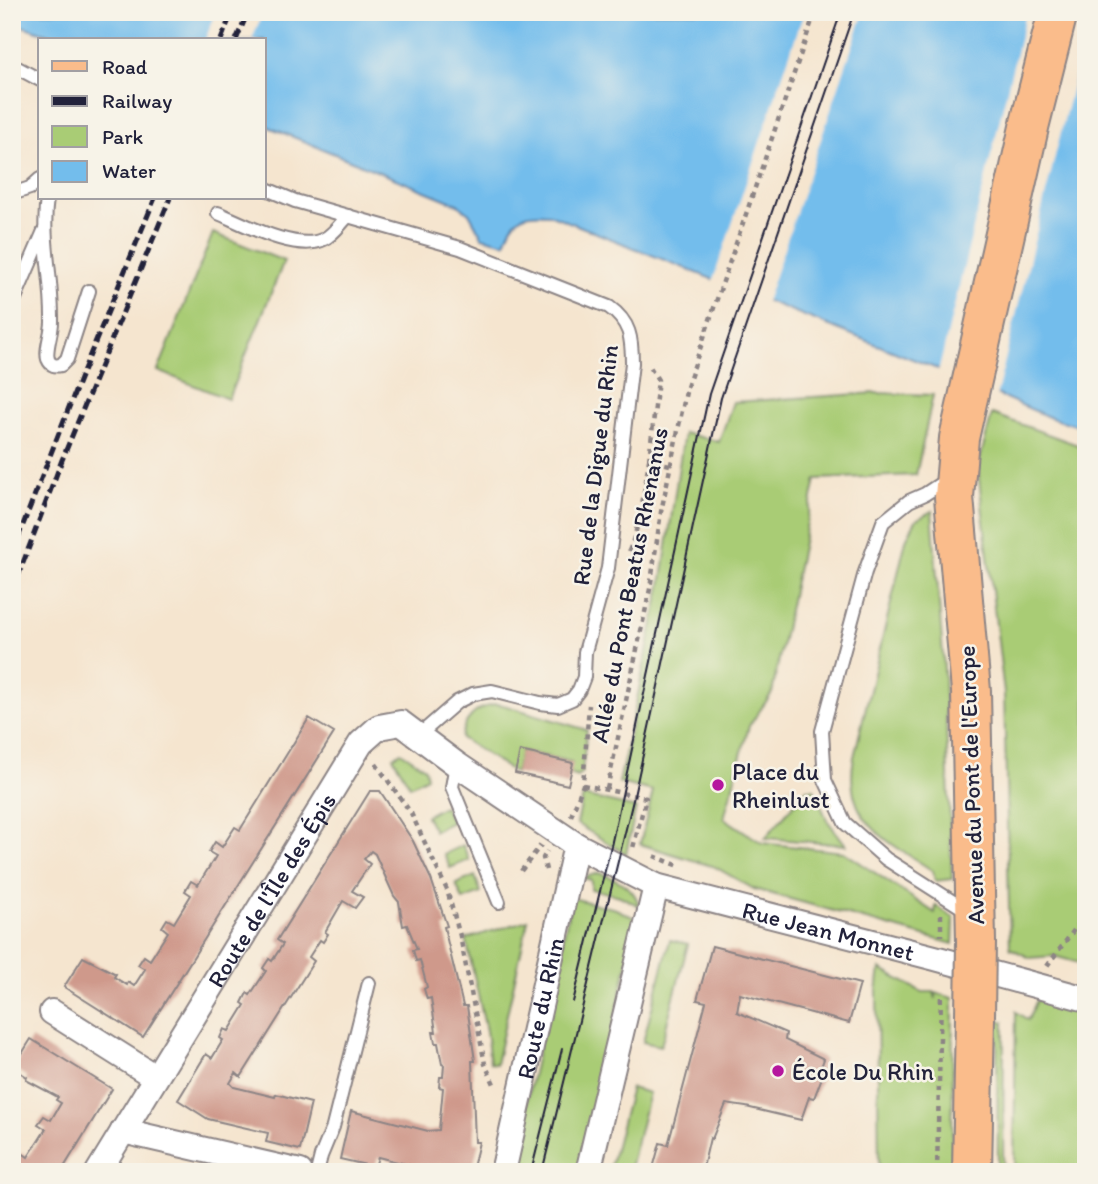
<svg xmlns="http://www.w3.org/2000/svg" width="1098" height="1184" viewBox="0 0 1098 1184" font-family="Itim,sans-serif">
  <rect width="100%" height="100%" fill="#f7f3e8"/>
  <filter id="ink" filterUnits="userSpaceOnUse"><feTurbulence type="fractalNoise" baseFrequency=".0143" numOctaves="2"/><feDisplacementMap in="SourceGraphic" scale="14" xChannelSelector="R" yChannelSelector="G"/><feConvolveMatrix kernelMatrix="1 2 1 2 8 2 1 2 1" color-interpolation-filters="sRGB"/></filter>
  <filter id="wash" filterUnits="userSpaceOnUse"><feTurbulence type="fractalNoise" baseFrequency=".00686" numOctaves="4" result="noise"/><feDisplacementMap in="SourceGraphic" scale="28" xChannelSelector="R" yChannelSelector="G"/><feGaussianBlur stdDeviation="1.57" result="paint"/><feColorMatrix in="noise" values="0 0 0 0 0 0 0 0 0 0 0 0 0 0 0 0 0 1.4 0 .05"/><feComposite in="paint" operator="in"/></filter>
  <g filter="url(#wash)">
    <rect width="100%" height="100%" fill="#f5e5cf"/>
    <g fill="#a9cc75" stroke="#667758" stroke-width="2">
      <path d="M213,233L284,261L228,399L158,371Z"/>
      <path d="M877,393L933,395L916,475L816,479L772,693L749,726L724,818L762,843L844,852L935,913L936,906L954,918L953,944L754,889L715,867L640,844L653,791L619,783L661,586L684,433L719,442L733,402Z"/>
      <path d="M992,414L1086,448V965L1054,956L1030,958L1010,948L1004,693L979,479V463Z"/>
      <path d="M932,511L944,669L952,879L935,881L933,871C887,840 842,822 854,757L906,540L916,520Z"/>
      <path d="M495,704L503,705L587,730L582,772L577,777L570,774L572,762L521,751L515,773L461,738C464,719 476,708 495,704Z"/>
      <path d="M401,752L425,768L427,777L410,786L393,757Z"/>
      <path d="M807,789H814L827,820L846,845L765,838Z"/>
      <path d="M583,796L636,808L626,854L577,824Z"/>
      <path d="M444,806L452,822L434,831L426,816Z"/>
      <path d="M463,845L469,860L450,868L444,854Z"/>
      <path d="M599,873C615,878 636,888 639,906L620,896L591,889V880L581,878Z"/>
      <path d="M475,876L481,893L463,900L456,884Z"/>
      <path d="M572,898L616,909L637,919L582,1172H511Z"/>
      <path d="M528,920L496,1064L490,1063L486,1031L466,939Z"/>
      <path d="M670,940L688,944L661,1046L643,1042Z"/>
      <path d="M880,969L922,992H934L936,999V993L953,998L952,1172H879L877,991Z"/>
      <path d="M1037,1000L1086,1011V1172H1014L1016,1012L1028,1020Z"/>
      <path d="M997,1019L1004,1022L1003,1172H998Z"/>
      <path d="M631,1088L649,1093L629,1172H609Z"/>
    </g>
    <path fill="#73bdec" stroke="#4a7094" stroke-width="2" d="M12,12H1086V428L1051,418L955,376L549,214C522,211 513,217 505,243L482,237L469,213L457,204L264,125V40H67L12,23Z"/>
    <g fill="#f5e5cf">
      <path d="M216,12H263L252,40H205Z"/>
      <path d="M804,12H864L765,305L712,283Z"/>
      <path d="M1026,12H1086V30L996,397L938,373Z"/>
    </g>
    <g id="blocks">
      <g fill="#cf998b">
        <path d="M309,718L334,733L143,1037L64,987L83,957L116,974L114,977L127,985L128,982L134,986L145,969L138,965L144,956L150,960L168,932L162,927L167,919L174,923L191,895L185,891L191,881L198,885L216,856L209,852L215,842L222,847L235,827L240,830Z"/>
        <path d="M520,751L573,763L568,785L515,773Z"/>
        <path d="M370,791H380L413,841L431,879L447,926L444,927L463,1006H467L475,1061H472L475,1142H479L472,1172H437L378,1157L375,1167L340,1159L351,1111L428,1131L439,1130L443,1088L439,1087L440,1077H443L444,1065L442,1064L438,1043H435L433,1032H436L431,998L427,999L424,989L427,987L420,960L416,961L413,950L417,949L407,925L403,926L399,902L394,896L375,854L371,851L364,859L370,864L352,891L363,897L355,908L343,901L325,932L328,934L323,942L320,940L309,957L314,961L241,1077L236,1073L230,1083L234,1087L275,1097L276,1094L311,1103L300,1150L266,1142L268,1133L208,1119L178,1100L206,1054L212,1058L223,1040L220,1038L224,1029L229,1031L245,1005L242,1003L247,993L250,995L266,971L263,968L269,959L272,961L283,944L277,940Z"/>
        <path d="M712,946L860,984L849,1023L740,994L737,1012L786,1033L785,1040L824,1059L820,1070L824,1072L814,1098L809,1097L801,1120L746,1107L726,1104L712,1139L710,1138L702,1172H652L660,1143L668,1145L706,1002L697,1000Z"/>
        <path d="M31,1039L112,1089L61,1172H20L23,1167L16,1163L22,1153L28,1157L46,1129L38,1124L44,1116L51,1120L61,1103L56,1100L58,1097L26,1080L27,1077L13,1068Z"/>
      </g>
    </g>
  </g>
  <g filter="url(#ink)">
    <use href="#blocks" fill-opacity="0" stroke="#8c8485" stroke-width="2"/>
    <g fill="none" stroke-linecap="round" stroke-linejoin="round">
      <g stroke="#8c8485" stroke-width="16">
        <g id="lane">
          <path d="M12,65L40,80"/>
          <path d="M264,188L295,201L460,248L609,307C630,322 632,338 632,363L608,568L585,652L584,677L579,690L572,699L558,705L540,703L492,691L473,694L457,702L418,736"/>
          <path d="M12,194L30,188L40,179"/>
          <path d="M47,198C41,239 53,280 52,322C52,333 45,350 48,359C51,366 55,366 61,365L67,359L89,291"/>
          <path d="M218,213C244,224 297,253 324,239C333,235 341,223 348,216"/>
          <path d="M12,305L44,231"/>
          <path d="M948,479L925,494L909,501L883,522L865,572L822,731L825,780L845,823L886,859L969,912"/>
          <path d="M456,764L452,787L499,902"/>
          <path d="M317,1172L321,1156L333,1127L369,983"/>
        </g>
      </g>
      <g stroke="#8c8485" stroke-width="28">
        <g id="street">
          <path d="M52,1012L155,1077"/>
          <path d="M123,1131L300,1172"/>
          <path id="s1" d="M98,1172L361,743L379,727L401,723L456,764L576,845L656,886L935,958L1086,999"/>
          <path id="s2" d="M503,1172L576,845"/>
          <path d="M588,1172L656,886"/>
        </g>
      </g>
      <g stroke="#8c8485" stroke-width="42">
        <g id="primary">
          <path d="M976,942L971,691L954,497L959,438L1030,123L1058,12"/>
          <path d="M972,1172L975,1016"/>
        </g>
      </g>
      <g stroke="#8c8485" stroke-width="4.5" stroke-dasharray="5 5" stroke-linecap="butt">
        <path d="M649,460L658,380L649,365"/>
        <path d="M629,551C641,522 644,491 649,460L670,465"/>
        <path d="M376,764L411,813L447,890L460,936L485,1064L494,1084"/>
        <path d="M583,785L646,798L633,848L636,849"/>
        <path d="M607,789L650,589L661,512L687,387L815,12"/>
        <path d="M571,816L583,785L589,705"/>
        <path d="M654,856L679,866"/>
        <path d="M546,870L543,858L547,851"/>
        <path d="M521,871L541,845"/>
        <path d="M941,914V936"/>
        <path d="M1047,966L1086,914"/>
        <path d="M937,1172L941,994"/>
      </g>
      <use href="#lane" stroke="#fff" stroke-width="12"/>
      <use href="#street" stroke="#fff" stroke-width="24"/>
      <use href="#primary" stroke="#fabc8b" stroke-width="38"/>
      <g stroke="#22223b" stroke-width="2">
        <path d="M573,1002L611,846L709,394L841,12"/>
        <path d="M531,1172L562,1049"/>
        <path d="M542,1172L634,796L721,398L854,12"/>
      </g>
      <g stroke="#22223b" stroke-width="5" stroke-dasharray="10 5" stroke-linecap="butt">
        <path d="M221,40L232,12"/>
        <path d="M236,40L248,12"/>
        <path d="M12,553L80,379L155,198"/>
        <path d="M12,592L62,460L170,198"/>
      </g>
      <g stroke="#8c8485" stroke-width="42" stroke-linecap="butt">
        <path id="primary-bridge" d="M975,1016L976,942"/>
      </g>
      <use href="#primary-bridge" stroke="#fabc8b" stroke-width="38"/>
    </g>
  </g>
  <g fill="#b5179e" stroke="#f7f3e8" stroke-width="2.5">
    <circle cx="718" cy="785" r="7"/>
    <circle cx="778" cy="1071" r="7"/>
  </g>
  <g text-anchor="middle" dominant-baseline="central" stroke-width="5" stroke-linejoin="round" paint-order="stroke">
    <g font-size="24" fill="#22223b" stroke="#f7f3e8">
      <text transform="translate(595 465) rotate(-83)">Rue de la Digue du Rhin</text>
      <text transform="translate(629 585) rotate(-79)">Allée du Pont Beatus Rhenanus</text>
      <text transform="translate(971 785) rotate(-92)">Avenue du Pont de l'Europe</text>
      <text stroke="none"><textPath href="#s1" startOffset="331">Route de l'Île des Épis</textPath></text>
      <text stroke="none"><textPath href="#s1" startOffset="1031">Rue Jean Monnet</textPath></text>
      <text stroke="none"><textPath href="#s2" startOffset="168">Route du Rhin</textPath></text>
    </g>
    <g font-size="24" fill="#22223b" stroke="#f7f3e8" text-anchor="start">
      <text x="732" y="771">Place du<tspan x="732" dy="28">Rheinlust</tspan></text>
      <text x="792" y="1071">École Du Rhin</text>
    </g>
  </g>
  <rect width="1098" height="1184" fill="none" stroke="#f7f3e8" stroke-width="42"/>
  <rect x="38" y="38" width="228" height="161" fill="#f7f3e8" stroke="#a29fa3" stroke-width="2"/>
  <rect x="52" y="61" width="35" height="10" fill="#fabc8b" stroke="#a29fa3" stroke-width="2"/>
  <text x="102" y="74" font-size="21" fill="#22223b">Road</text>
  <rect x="52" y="96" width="35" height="10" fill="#22223b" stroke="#a29fa3" stroke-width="2"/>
  <text x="102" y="108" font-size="21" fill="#22223b">Railway</text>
  <rect x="52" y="126" width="35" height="21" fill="#a9cc75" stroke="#a29fa3" stroke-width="2"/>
  <text x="102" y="144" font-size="21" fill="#22223b">Park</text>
  <rect x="52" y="161" width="35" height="21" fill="#73bdec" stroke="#a29fa3" stroke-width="2"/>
  <text x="102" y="178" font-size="21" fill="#22223b">Water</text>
</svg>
